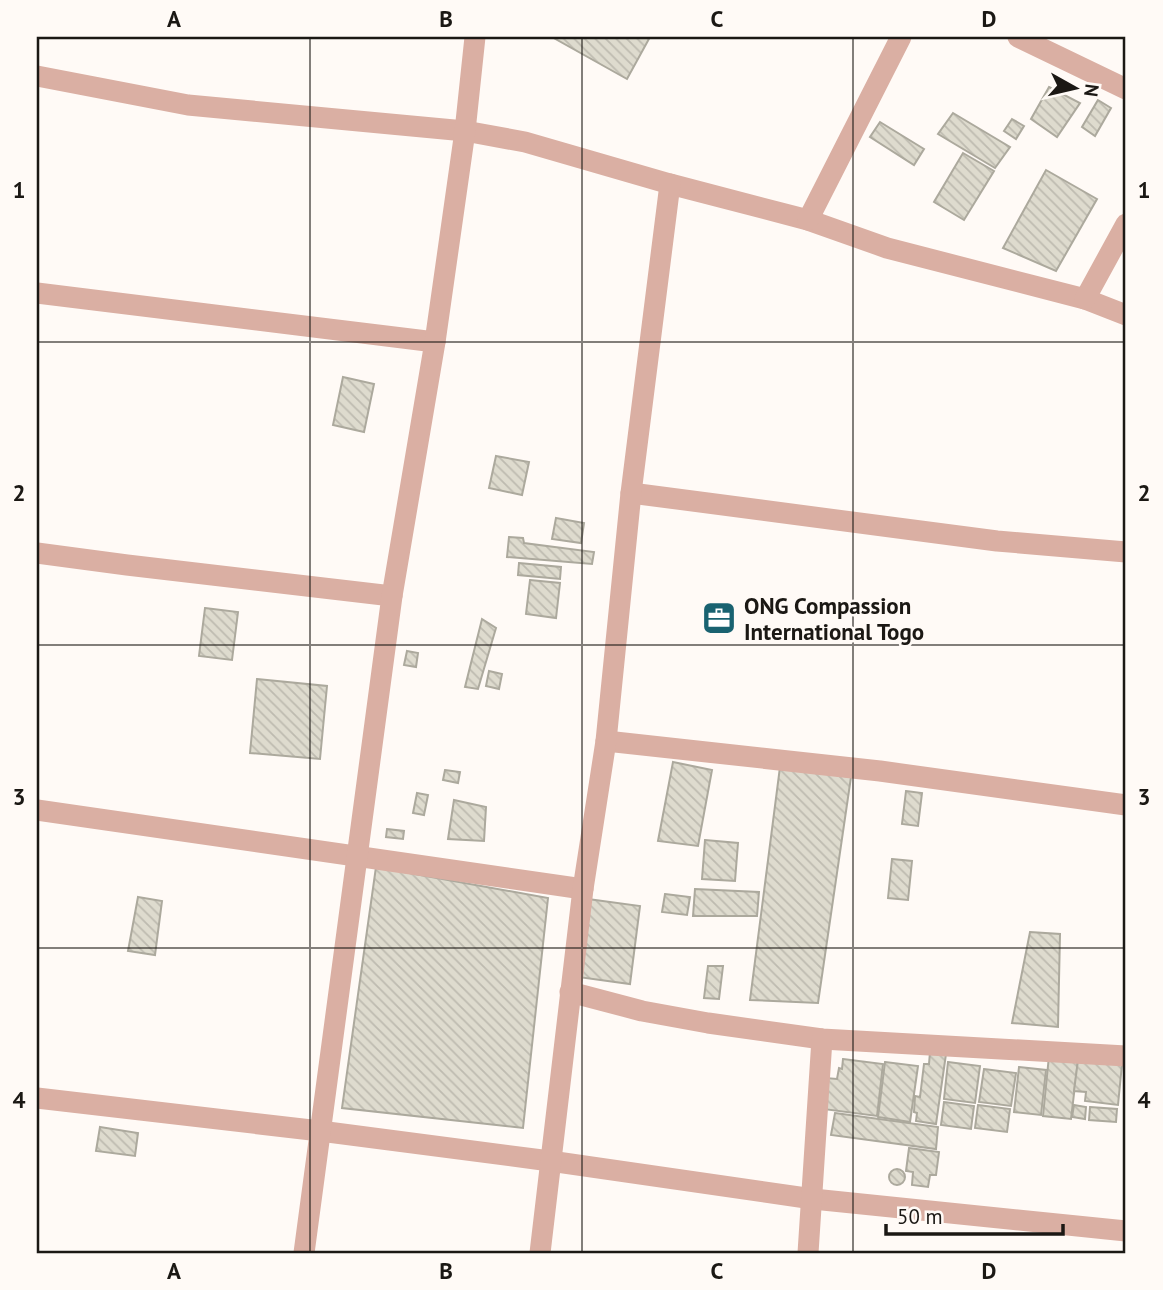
<svg xmlns="http://www.w3.org/2000/svg" width="1163" height="1290" viewBox="0 0 1163 1290" font-family="'PT Sans',sans-serif">
  <defs>
    <pattern id="building-back-hatch" width="6" height="6" patternUnits="userSpaceOnUse" patternTransform="scale(1.75)"><rect width="6" height="6" fill="#dedbce"/><path d="M-1 5l2 2M0 0l6 6M5-1l2 2" fill="none" stroke="#bebbb0"/></pattern>
  </defs>
  <rect width="100%" height="100%" fill="#fffaf6"/>
  <g fill="url(#building-back-hatch)" stroke="#aca99d" stroke-width="2">
    <path d="M552,37H650L627,79Z"/>
    <path d="M1049,87L1080,103L1057,137L1031,119Z"/>
    <path d="M1098,100L1111,108L1095,136L1082,127Z"/>
    <path d="M953,113L1010,147L995,168L938,134Z"/>
    <path d="M1012,119L1024,126L1016,139L1004,131Z"/>
    <path d="M880,122L924,149L914,165L870,137Z"/>
    <path d="M963,153L994,171L964,220L934,202Z"/>
    <path d="M1046,170L1097,199L1056,271L1003,248Z"/>
    <path d="M343,377L374,384L364,432L333,425Z"/>
    <path d="M496,456L529,462L522,495L489,488Z"/>
    <path d="M556,518L584,523L581,543L552,539Z"/>
    <path d="M509,537L523,538L524,543L594,552L592,564L507,557Z"/>
    <path d="M519,563L561,567L560,579L518,575Z"/>
    <path d="M530,580L560,583L556,618L526,614Z"/>
    <path d="M205,608L238,612L232,660L199,656Z"/>
    <path d="M482,619L496,628L478,689L465,687Z"/>
    <path d="M407,651L418,653L416,667L404,665Z"/>
    <path d="M489,671L502,674L499,689L486,686Z"/>
    <path d="M257,679L327,686L320,759L250,753Z"/>
    <path d="M673,762L712,770L698,846L658,841Z"/>
    <path d="M780,767L851,777L818,1003L750,1000Z"/>
    <path d="M445,770L460,772L458,783L443,780Z"/>
    <path d="M906,791L922,793L918,826L902,824Z"/>
    <path d="M417,793L428,795L424,815L413,813Z"/>
    <path d="M454,800L486,807L484,841L448,839Z"/>
    <path d="M387,829L404,831L403,839L386,837Z"/>
    <path d="M705,840L738,843L735,881L702,879Z"/>
    <path d="M892,859L912,861L908,900L888,898Z"/>
    <path d="M376,867L548,898L523,1128L342,1108Z"/>
    <path d="M695,889L759,892L757,916H693Z"/>
    <path d="M665,894L690,897L687,915L662,912Z"/>
    <path d="M138,897L162,901L155,955L128,951Z"/>
    <path d="M588,899L640,906L630,984L578,977Z"/>
    <path d="M1030,932L1060,934L1058,1027L1012,1023Z"/>
    <path d="M708,966H723L719,999L704,998Z"/>
    <path d="M930,1052L946,1054L936,1124L916,1121L917,1113L914,1112L915,1096L920,1097L924,1064H929Z"/>
    <path d="M1049,1056L1078,1060L1071,1119L1043,1116Z"/>
    <path d="M843,1059L883,1064L877,1116L823,1109L826,1078L837,1079L839,1068L842,1069Z"/>
    <path d="M1078,1060L1122,1064L1118,1105L1085,1101L1086,1092L1074,1091Z"/>
    <path d="M885,1062L918,1066L910,1122L878,1117Z"/>
    <path d="M948,1062L980,1066L975,1103L944,1099Z"/>
    <path d="M1019,1067L1046,1070L1041,1115L1014,1112Z"/>
    <path d="M984,1069L1016,1073L1011,1106L979,1102Z"/>
    <path d="M944,1102L974,1106L971,1129L941,1125Z"/>
    <path d="M978,1105L1010,1109L1007,1132L975,1128Z"/>
    <path d="M1074,1105L1086,1107L1085,1119L1072,1117Z"/>
    <path d="M1090,1107L1117,1109L1116,1122L1089,1120Z"/>
    <path d="M835,1113L938,1127L936,1149L831,1135Z"/>
    <path d="M100,1127L138,1133L135,1156L96,1151Z"/>
    <path d="M909,1148L939,1152L936,1175H930L928,1187L912,1185L913,1172L906,1171Z"/>
    <circle cx="897" cy="1177" r="8"/>
  </g>
  <g fill="none" stroke-linecap="round" stroke-linejoin="round">
    <g stroke="#daafa3" stroke-width="21">
      <path d="M1018,37L1126,89"/>
      <path d="M37,76L188,105L465,131L525,142L670,184L808,220L887,248L1085,299L1126,315"/>
      <path d="M808,220L901,37"/>
      <path d="M37,293L435,342"/>
      <path d="M1085,299L1126,224"/>
      <path d="M631,493L997,541L1126,552"/>
      <path d="M37,553L127,565L392,596"/>
      <path d="M606,741L880,771L1126,805"/>
      <path d="M37,810L583,889"/>
      <path d="M570,992L642,1011L708,1023L822,1039L1126,1056"/>
      <path d="M37,1098L320,1131L550,1161L813,1199L1126,1231"/>
      <path d="M304,1253L392,596L435,342L465,131L475,37"/>
      <path d="M540,1253L583,889L606,741L631,493L670,184"/>
      <path d="M808,1253L822,1039"/>
    </g>
  </g>
  <path fill="none" stroke="#1b1814" stroke-width="2" stroke-opacity="0.55" d="M310,37V1253M582,37V1253M853,37V1253M37,342H1126M37,645H1126M37,948H1126"/>
  <defs>
    <g id="office-square" transform="scale(1.75)"><rect x="-9" y="-9" width="18" height="18" rx="4" fill="#196270" stroke="#fffaf6"/><path d="M-6-3h4V-5.5h4V-3h4V5H-6ZM-1-4.5V-3h2v-1.5ZM-6 0V1H6V0Z" fill="#fff"/></g>
  </defs>
  <g fill-rule="evenodd">
    <use href="#office-square" x="719" y="618"/>
  </g>
  <g text-anchor="middle" dominant-baseline="central" stroke-width="5" stroke-linejoin="round" paint-order="stroke">
    <g font-size="23" font-weight="bold" fill="#1b1814" stroke="#fffaf6" text-anchor="start">
      <text x="744" y="605">ONG Compassion<tspan x="744" dy="26">International Togo</tspan></text>
    </g>
  </g>
  <rect width="1163" height="1290" fill="none" stroke="#fffaf6" stroke-width="77"/>
  <g transform="translate(1075 88) rotate(98)" stroke="#fffaf6" stroke-width="5" paint-order="stroke">
  <path d="M0-5L12 26L0 18L-12 26Z" fill="#1b1814"/>
  <text y="-10" font-size="19" font-weight="bold" text-anchor="middle" fill="#1b1814">N</text>
  </g>
  <path d="M886 1224v10h177v-10" fill="none" stroke="#1b1814" stroke-width="3.5"/>
  <text x="897" y="1224" font-size="21" fill="#1b1814" stroke="#fffaf6" stroke-width="5" paint-order="stroke">50 m</text>
  <rect x="38" y="38" width="1086" height="1214" fill="none" stroke="#1b1814" stroke-width="2.5"/>
  <g font-size="23" text-anchor="middle" font-weight="bold" fill="#1b1814">
    <text x="174" y="27">A</text>
    <text x="446" y="27">B</text>
    <text x="717" y="27">C</text>
    <text x="989" y="27">D</text>
    <text x="19" y="198">1</text>
    <text x="1144" y="198">1</text>
    <text x="19" y="501">2</text>
    <text x="1144" y="501">2</text>
    <text x="19" y="805">3</text>
    <text x="1144" y="805">3</text>
    <text x="19" y="1108">4</text>
    <text x="1144" y="1108">4</text>
    <text x="174" y="1279">A</text>
    <text x="446" y="1279">B</text>
    <text x="717" y="1279">C</text>
    <text x="989" y="1279">D</text>
  </g>
</svg>
